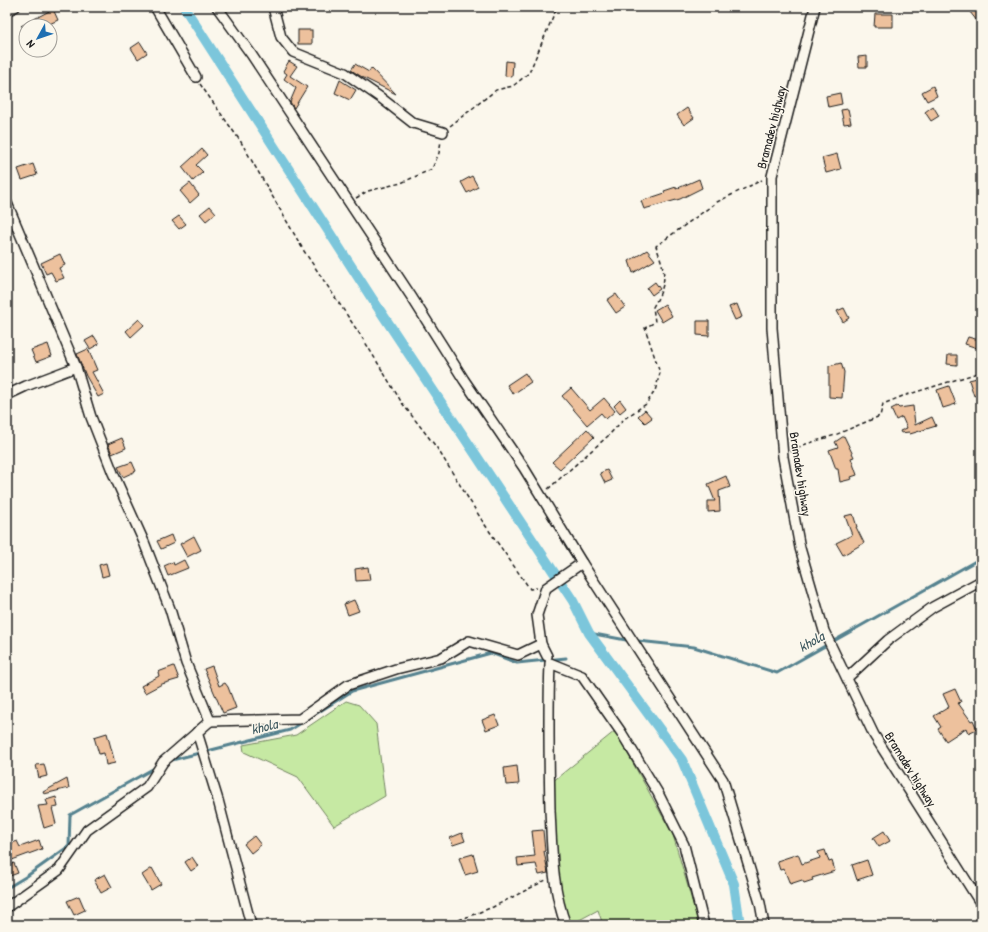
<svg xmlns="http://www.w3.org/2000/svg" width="988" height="932" viewBox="0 0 988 932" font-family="'Patrick Hand',sans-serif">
  <rect width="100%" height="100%" fill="#fbf7ec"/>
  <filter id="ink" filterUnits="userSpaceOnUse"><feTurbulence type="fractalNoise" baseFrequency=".025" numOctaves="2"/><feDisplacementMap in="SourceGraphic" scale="8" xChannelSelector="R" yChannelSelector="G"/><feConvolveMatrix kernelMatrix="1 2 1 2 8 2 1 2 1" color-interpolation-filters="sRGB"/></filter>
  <g filter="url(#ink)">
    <g fill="#c6e9a3" stroke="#718260">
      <path d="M346,701L359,705L376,724L385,796L334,826L298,777L244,752L243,745L296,735Z"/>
      <path d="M615,731L673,835L699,925H603L598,910L570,925L557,878L552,782Z"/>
    </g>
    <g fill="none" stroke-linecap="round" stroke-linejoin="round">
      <g stroke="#55828f" stroke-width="3">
        <path d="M589,633L626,640"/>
        <path d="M638,641L694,647L777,673L981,558"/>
        <path d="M168,761L290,730L352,691L491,653L517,663L566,658"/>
        <path d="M7,888L27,876L69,846L70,815L158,766"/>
      </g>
      <path stroke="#7bc6db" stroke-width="10" d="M184,7L371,297L573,601L589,633L682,760L734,884L740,925"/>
    </g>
    <g fill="#edc19d" stroke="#1c1c1c">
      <path d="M966,7H981V26Z"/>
      <path d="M53,9L58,20L45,26H21Z"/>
      <path d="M875,14H893V27H874Z"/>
      <rect x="298" y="30" width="14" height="14"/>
      <path d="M140,42L147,53L138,59L131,48Z"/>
      <path d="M867,56V67H859L858,57Z"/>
      <path d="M289,61L297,66L290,76L307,87L294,108L290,102L296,88L284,79L287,74L283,71Z"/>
      <path d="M506,61L513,62L512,77L505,76Z"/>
      <path d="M355,64L369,72L371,68L396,94L362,77L351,70Z"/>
      <path d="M340,80L356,90L350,100L335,93Z"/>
      <path d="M933,86L937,96L927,101L922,92Z"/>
      <path d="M840,93L842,104L828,107L826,96Z"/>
      <path d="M933,106L939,116L931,121L925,112Z"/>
      <path d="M687,108L694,118L684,125L677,115Z"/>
      <path d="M848,109L851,123L844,124L841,110Z"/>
      <path d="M202,149L207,155L196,165L203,172L193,181L182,167Z"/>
      <path d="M837,154L841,169L826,173L822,158Z"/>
      <path d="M33,164L37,175L22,180L18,169Z"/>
      <path d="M472,176L478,187L467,193L461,182Z"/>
      <path d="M699,179L702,188L680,199L644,209L641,201L665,193L664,191L676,187V189Z"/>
      <path d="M190,183L199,195L190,203L180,191Z"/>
      <path d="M210,206L216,213L206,221L200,214Z"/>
      <path d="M179,216L186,224L179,229L172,221Z"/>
      <path d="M647,250L655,260L633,273L629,261Z"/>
      <path d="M60,254L65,265L59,268L64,278L56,281L51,272L46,274L41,263Z"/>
      <path d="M655,282L660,289L652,295L647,288Z"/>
      <path d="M616,294L625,307L616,313L607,300Z"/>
      <path d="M665,304L672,316L662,322L655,310Z"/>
      <path d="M737,304L742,317L735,320L729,307Z"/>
      <path d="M844,308L849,318L843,322L837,311Z"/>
      <path d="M139,319L144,325L131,337L126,331Z"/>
      <path d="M697,321H709V336L697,335Z"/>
      <path d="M94,336L99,344L90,349L85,341Z"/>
      <path d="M968,337L979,340L977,348L965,344Z"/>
      <path d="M48,344L52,356L36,362L31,350Z"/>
      <path d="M88,349L97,370L92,372L104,394L98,397L86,376L77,354Z"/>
      <path d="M948,355H957V365L947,364Z"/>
      <path d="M841,363L844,372L842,398L829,397V366Z"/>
      <path d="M525,373L531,382L513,394L507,385Z"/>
      <path d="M977,378L981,393L974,396L969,380Z"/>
      <path d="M949,386L956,404L943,408L937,390Z"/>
      <path d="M571,388L590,410L604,398L615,411L606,419L601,413L587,425L562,396Z"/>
      <path d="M620,400L626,408L620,413L614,406Z"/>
      <path d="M897,406L899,408L913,406L915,425L932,417L936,426L910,434L909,432L901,433L900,431L907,428L902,417L896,420L891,409Z"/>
      <path d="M645,410L652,418L645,423L638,416Z"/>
      <path d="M587,429L594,437L560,469L552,462Z"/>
      <path d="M844,436L854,457L851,458L857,475L851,477L852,479L840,482L838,469H836L829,450L838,447L835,442Z"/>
      <path d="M122,438L126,448L112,454L108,444Z"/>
      <path d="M132,462L136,471L123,477L118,467Z"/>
      <path d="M607,470L612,480L605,483L600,473Z"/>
      <path d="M726,476L730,487L719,491L720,511L708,512V501H715L708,484Z"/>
      <path d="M853,514L857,527H856L864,543L843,555L836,543L852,535L845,516Z"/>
      <path d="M171,535L174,543L161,549L157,541Z"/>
      <path d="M194,536L201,550L187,557L180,544Z"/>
      <path d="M184,560L188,568L168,576L164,566L173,562L174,565Z"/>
      <path d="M106,563L109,575L102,577L99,565Z"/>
      <path d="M368,567L370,580L356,581L355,569Z"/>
      <path d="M354,600L359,611L348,615L344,604Z"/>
      <path d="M174,666L179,679L162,684L145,693L141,686L159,676L158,672Z"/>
      <path d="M212,666L219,686L225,683L228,687L236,708L223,713L204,669Z"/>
      <path d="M955,689L961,702L958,703L971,721L973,720L977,729L968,733L966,728L946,741L938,729L941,727L934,716L949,707L943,694Z"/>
      <path d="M495,715L499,725L486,730L482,720Z"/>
      <path d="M107,733L115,763L106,765L104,753L99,754L94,737Z"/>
      <path d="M44,764L47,776L39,778L36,765Z"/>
      <path d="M517,766L519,784L506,785L504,768Z"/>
      <path d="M67,779L69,788L44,794L43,792Z"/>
      <path d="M56,797L58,807L52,808L56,824L44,828L38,806L48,805L46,800Z"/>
      <path d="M543,830L545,851H544L548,873L539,875L536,864L518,866L517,858L535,856L532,831Z"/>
      <path d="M884,831L890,841L879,847L873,838Z"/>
      <path d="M462,833L465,841L453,845L450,838Z"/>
      <path d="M254,836L261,845L251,853L244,844Z"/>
      <path d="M39,840L42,849L12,860L7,846L17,841L20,847Z"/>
      <path d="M825,850L829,862L832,861L835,871L812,878L813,880L804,883L802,880L790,884L784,869L780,870L777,861L798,854L802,864L820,858L818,852Z"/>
      <path d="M473,854L478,871L465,875L459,858Z"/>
      <path d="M192,857L198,866L191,871L185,862Z"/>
      <path d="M867,860L872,875L857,880L852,865Z"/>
      <path d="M14,863L18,873L10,876L7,866Z"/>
      <path d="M152,868L161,884L151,890L142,875Z"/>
      <path d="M105,874L112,887L101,893L94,880Z"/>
      <path d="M79,896L85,910L74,915L67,901Z"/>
    </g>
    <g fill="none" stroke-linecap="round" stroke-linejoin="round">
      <g stroke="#1c1c1c" stroke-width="12">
        <g id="minor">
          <path d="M155,7L196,77"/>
          <path d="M217,7L251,54L411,296L464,380L524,468L582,563L723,780L760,903L764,925"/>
          <path d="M273,7L281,37L293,52L345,73L381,98L413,123L443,132"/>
          <path d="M815,7L772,176V328L783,457L800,548L824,631L874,735L981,904"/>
          <path d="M7,11L15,7"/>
          <path d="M7,203L76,367L91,417L113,473L144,542L170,609L186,663L210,721L163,762L147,787L87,830L59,870L7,907"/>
          <path d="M7,395L26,386L76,367"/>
          <path d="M547,656L541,644L537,615L546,588L582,563"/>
          <path d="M847,678L888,640L933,607L981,581"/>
          <path d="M210,721L300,719L348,685L396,669L441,658L469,641L518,655L541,644"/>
          <path d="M197,732L218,800L251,925"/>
          <path d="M566,925C552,890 552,848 550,810C549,761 548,712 550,663L582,676L621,732L658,793L684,845L704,925"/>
        </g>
      </g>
      <g stroke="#1c1c1c" stroke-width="1.5" stroke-dasharray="4 3" stroke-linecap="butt">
        <path d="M200,84L241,142L304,251L365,342L402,403L437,448L483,522L530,589L537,588"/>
        <path d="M450,126L496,90L513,86L529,73L557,7"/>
        <path d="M356,198L368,191L401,183L432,169L439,153L441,141"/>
        <path d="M791,452L803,445L835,435L880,416L883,404L903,396L981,372"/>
        <path d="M548,489L608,436L624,419L646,404L655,391L660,373L645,328L655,322L653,307C668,281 666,274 656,246L717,202L762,180"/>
        <path d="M446,925L493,907L546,880"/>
      </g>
      <use href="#minor" stroke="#fbf7ec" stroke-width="9"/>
    </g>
  </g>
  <g text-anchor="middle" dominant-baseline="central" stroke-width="3" stroke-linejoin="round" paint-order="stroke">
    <g font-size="13" fill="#1c1c1c" stroke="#fbf7ec">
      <text transform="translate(771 127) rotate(-76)">Bramadev highway</text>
      <text transform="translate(801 474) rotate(81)">Bramadev highway</text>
      <text transform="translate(911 769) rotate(58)">Bramadev highway</text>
    </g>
    <g font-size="14" font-style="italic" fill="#3d585f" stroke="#fbf7ec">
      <text transform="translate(811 641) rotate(-29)">khola</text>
      <text transform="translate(264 726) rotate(-14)">khola</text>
    </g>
  </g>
  <rect width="988" height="932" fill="none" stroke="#fbf7ec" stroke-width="24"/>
  <rect x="12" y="12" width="964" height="908" fill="none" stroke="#1c1c1c" stroke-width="1.5" filter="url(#ink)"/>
  <g transform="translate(38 38) rotate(230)"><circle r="19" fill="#fbf7ec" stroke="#a29f99"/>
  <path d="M0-3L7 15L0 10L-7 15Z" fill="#1f6fb2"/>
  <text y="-6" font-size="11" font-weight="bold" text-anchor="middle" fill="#1c1c1c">N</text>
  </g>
</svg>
